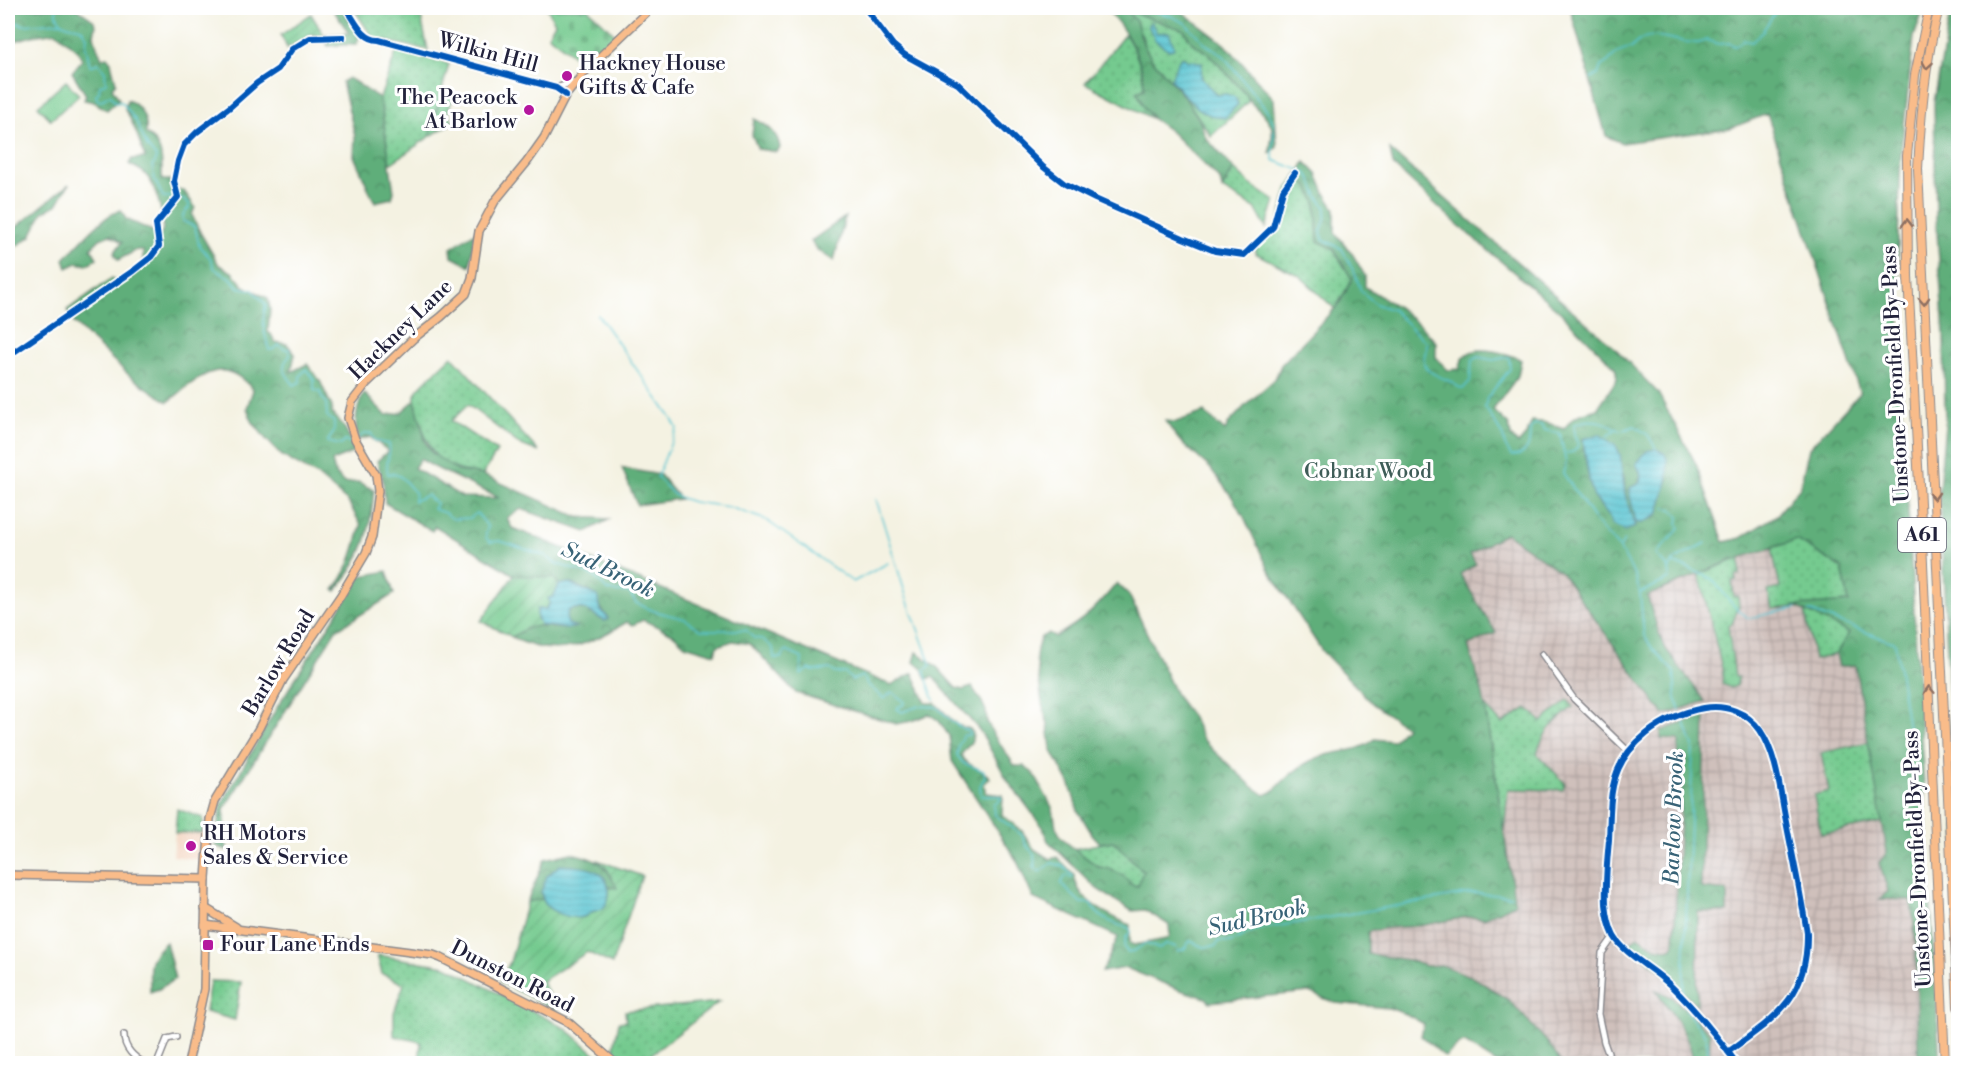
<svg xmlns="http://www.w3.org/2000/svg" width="1966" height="1071" viewBox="0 0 1966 1071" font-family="'Libre Bodoni',serif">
  <defs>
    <pattern id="industrial-grid" width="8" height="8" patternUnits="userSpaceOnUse" patternTransform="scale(1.5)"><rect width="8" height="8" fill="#cfc0bb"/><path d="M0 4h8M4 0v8" fill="none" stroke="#b1a5a2"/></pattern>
    <pattern id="grass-dots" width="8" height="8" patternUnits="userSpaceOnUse" patternTransform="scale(1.5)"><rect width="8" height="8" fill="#74ca8f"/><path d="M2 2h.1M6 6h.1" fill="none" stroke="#64ad7c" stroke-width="1.8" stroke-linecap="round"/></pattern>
    <pattern id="forest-crowns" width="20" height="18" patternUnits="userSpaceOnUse" patternTransform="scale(1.5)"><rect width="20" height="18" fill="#5fae7a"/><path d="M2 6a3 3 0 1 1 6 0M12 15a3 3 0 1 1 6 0" fill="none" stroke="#4e8d65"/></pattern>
    <pattern id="cemetery-stones" width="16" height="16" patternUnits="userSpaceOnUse" patternTransform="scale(1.5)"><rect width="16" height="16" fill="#74ca8f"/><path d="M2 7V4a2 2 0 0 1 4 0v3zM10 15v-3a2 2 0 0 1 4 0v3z" fill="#64ad7c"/></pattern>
    <pattern id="garden-furrows" width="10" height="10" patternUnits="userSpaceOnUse" patternTransform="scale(1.5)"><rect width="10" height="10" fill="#74ca8f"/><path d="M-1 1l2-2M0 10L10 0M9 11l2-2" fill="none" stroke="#64ad7c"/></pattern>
    <pattern id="water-rules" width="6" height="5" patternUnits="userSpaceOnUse" patternTransform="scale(1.5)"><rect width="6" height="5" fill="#59c5d2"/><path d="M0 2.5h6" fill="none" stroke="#4da9b5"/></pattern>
  </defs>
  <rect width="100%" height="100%" fill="#fff"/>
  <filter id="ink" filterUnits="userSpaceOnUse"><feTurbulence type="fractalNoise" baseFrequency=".0167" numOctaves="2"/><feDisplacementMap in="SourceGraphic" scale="12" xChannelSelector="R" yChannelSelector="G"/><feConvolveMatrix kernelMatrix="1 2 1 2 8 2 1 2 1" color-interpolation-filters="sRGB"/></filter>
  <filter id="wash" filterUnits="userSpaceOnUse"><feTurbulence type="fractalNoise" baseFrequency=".008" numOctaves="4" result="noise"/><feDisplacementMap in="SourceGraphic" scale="24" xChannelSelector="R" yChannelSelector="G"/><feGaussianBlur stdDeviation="1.35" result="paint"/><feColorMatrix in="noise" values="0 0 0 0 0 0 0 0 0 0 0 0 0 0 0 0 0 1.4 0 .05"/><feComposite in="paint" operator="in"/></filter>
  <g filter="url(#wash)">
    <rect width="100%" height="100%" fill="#f4f2e2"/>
    <path fill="#f3d4bf" d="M175,833H203L201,860L173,856Z"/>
    <path fill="url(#industrial-grid)" d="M1506,533L1561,572L1664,715L1704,701L1663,645L1646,596L1730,561L1797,540L1849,633L1839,666L1855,664L1869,742L1888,852V891L1881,899L1911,900L1916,943L1918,1063H1709L1710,1033L1657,991L1686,1038L1693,1054V1063H1561L1549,1044L1509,1000L1473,977L1441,965L1427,966L1408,960L1368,954V932L1386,928L1419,926L1467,917L1484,918L1515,904L1483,695L1468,645L1495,633L1460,574L1469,554Z"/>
    <g fill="url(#grass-dots)" stroke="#4b7665" stroke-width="1.5" fill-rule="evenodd">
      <path d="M386,8H419L428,50L373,38L354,9L359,12L368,10L370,12Z"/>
      <path d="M1124,9L1184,30L1192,43L1208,53L1247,95L1248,102L1211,136L1186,99L1152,60L1144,46L1142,36ZM1188,61L1200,70C1202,89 1222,98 1238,104L1225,117Z"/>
      <path d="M1125,34C1135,49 1144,71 1144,89L1138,91L1145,109L1153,119L1085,83Z"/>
      <path d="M397,50L449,64L429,137L390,164L380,98Z"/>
      <path d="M1234,169L1250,184L1275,201L1266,228L1255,208L1222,189Z"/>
      <path d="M1297,176L1310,189L1316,203L1318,241L1333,248L1352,279L1335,309L1300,276L1255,253V249L1277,228L1287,190Z"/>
      <path d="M452,356L539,452L519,444L468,405L451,421L497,451L483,475C442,469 430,459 420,419C418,411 412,400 416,392C420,384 445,364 452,356Z"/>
      <path d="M1797,540L1842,568L1849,602L1772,609L1768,591L1780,588L1772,548Z"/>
      <path d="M1740,558V575L1736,576V580L1732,581L1734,597L1738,596L1739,606L1732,624L1728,625L1735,677H1739L1736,686L1731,688L1722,684L1723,672L1699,574Z"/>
      <path d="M1805,611L1849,633L1836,654L1814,660Z"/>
      <path d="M1568,700L1573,707C1556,721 1542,732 1537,754L1565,783L1563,790L1508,789L1504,832L1485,706L1502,724L1527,708L1542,722Z"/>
      <path d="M1869,742L1883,822L1821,834L1814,795L1829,791L1821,753Z"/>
      <path d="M177,809L203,818V833H175Z"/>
      <path d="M1113,841L1143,871L1139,886L1132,885L1122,875L1110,869L1099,867L1074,849Z"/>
      <path d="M377,955L446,966L565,1028L606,1063H419L421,1042L394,1036V1013L404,984L382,974Z"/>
      <path d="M210,981L241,982L235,1020L205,1012Z"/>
      <path d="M719,1002L640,1063H625L613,1052L619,1022L626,1021L625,1011Z"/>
    </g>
    <g fill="url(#forest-crowns)" stroke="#40685a" stroke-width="1.5" fill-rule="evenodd">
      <path d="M8,8H76L93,20L96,25L94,35L97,47L102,58L107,57L111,62L116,83L112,88L119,99L107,110L94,102L84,100L86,95L72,72L82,60L78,51L56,32L32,36L8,43Z"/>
      <path d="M332,8H342L360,34L357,44L328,46L324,35L349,33Z"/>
      <path d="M1105,8H1177L1226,45L1274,99L1277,147L1270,153C1270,146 1273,135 1272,129C1269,113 1251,109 1247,95L1208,53L1192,43L1184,30L1126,10L1136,21L1144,46L1152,59L1186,99L1199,119L1206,138L1234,169L1222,189L1220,180L1170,131L1153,119L1145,109L1137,92L1144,89C1145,61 1124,26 1105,8Z"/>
      <path d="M1570,8H1924L1914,37L1901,152L1898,242L1901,386L1940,1063H1918L1916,943L1911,900L1880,899L1888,891L1879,863L1887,852L1855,665L1839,667L1836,654L1849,633L1795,606L1849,602L1842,568L1797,540L1730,561L1647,596L1663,645L1705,701L1664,715L1561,572L1506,533L1470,554L1476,564L1460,574L1496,633L1468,645L1483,695L1515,904L1484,918L1467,917L1419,926L1386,928L1368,932V954L1408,960L1426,966L1441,965L1473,977L1509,1000L1549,1044L1561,1063H1496L1465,1043L1459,1044L1445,1057L1421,1036L1424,1024L1408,1015L1389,1008L1335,1003L1309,992L1210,1002L1206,998L1180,990L1126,968L1102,972L1118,937L1033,898L1017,861L952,761L949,736L939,721L929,714L912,721L896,724L796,693L750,644L733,641L717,646L715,654L685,645L673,634L643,620L633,625L627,622C589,645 555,661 512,637C521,631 528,626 539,626C551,625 560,632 573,626L568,624L566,618L569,610C589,605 589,615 606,621L608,619L591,592L569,583L559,585L554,578L514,575L435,526L432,531L385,503L383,481L377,461L388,451L370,437L358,440C354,424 356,408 364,393L386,415L400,413L415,400L426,443L432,453L458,471L483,475L578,517L610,519L586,532L521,509L507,518L512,528C639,577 764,633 891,685L913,673L926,703H935L957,725L970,729L973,733L972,741L961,755C967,768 983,767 990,778L984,784L986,793L1003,795L1002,815L1022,831L1034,849L1050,859L1057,857L1075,875C1075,901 1110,915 1130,925V943L1134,945L1166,939L1170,936L1169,925L1145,910L1132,911L1097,889L1048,841L1042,826L1008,781L980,731L933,677L926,679L922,669L914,662L917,652L937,667L956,688L963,690L972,687L982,702L986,711L987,721L993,734L1015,766H1024L1034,774L1053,809L1056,827L1061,837L1074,849L1099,867L1110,869L1123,875L1132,885L1138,886L1143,871L1113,841L1100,843L1092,834L1078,811L1070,785L1051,749L1048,724L1042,703L1036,657L1037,649L1041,637L1049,633L1055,637C1085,619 1095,610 1117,583L1129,595L1177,697L1192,717L1203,739L1214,751L1252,786L1265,795L1272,792C1285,779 1299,765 1317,758C1336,750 1359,753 1375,739L1393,741L1406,727L1373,704L1322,651L1269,570L1243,515L1232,497L1211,469L1179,440L1165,421L1176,422L1204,412L1225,431L1229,423L1245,406L1275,379L1281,365L1339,304L1352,279L1333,248L1318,241L1316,203L1310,189L1297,176L1305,162L1317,174L1326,195L1335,209V232L1353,255L1365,276V287L1398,307L1421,326L1436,342V358L1448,370L1459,369C1461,363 1462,357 1469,353C1479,346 1510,353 1521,360L1518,376L1493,410L1509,425L1511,436L1518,444L1526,435L1532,421L1548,423L1564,429L1572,419L1580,414L1597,409L1617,379L1615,367L1559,311L1455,222L1393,165L1390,150L1614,347L1658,393L1696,464L1724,542L1741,538L1777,515L1800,487L1809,448L1860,393L1767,114L1731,128L1622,143L1606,136ZM1583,439L1624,476L1625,494L1635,527C1627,523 1615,520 1609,515C1587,497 1587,466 1583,439ZM420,459L436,468L499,498L462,497L414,468ZM1641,474L1664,489L1658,515L1642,523L1630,488L1640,482Z"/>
      <path d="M1951,8H1958V877L1939,489L1945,425L1944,334L1936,217L1934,102Z"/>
      <path d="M348,78C360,84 368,92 380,98L394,192L392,198L375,202L372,197L354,156L355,136L342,82Z"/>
      <path d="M127,100C141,105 148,120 146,134C164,145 162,161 162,180H170L174,188L184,191L195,207L192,215L201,234L219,265L232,272L244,286L268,298L270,309L268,332L271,334L275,342L287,344L295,354L291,372L307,364L320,381L332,407V413L344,427L357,451L332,461L335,473L344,483L358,482L374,490C370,535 365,555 336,591L334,590C349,571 355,548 361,525L348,502L316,475L282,456L265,438L252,421L247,408L253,390C221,352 199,378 168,402L131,377L74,323L67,310L112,278L119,284L143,264V251L137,250L118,260L114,253L122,242L110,235L100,239L91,248L97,258L87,265L77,263L67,268L64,259C79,244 101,216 121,210L126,219L161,235C167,223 156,186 146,175C142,170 134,167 129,164L132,159L145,158C140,143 134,122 125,110Z"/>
      <path d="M754,119C768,125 778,133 780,148L777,152L758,149L752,135Z"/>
      <path d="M69,184L57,205L43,212L31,236L8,252V234Z"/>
      <path d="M845,217L834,261L816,249L811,241Z"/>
      <path d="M475,232L470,266L452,257L451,248Z"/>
      <path d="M622,468L660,475L680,499L637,505Z"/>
      <path d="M387,571L394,594L336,630L224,809L227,850L215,846L221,805L279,704L361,576Z"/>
      <path d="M1705,715L1701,888L1727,891V912H1698L1697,1005L1660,970L1628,945L1638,936C1648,943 1658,951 1671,948L1674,944L1682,776H1677L1679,740L1661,739V731Z"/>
      <path d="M571,853C601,861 603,861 618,888L608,887L603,878L541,892L543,899L527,902L545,859Z"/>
      <path d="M166,942L175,979L159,989L150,992C150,966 145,960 166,942Z"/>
      <path d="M1656,990L1672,997L1710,1033L1709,1063H1693C1692,1037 1670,1012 1656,990Z"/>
    </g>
    <path fill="url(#cemetery-stones)" stroke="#4b7665" stroke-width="1.5" d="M547,8H587L617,36L585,64L548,35L555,23Z"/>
    <g fill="url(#garden-furrows)" stroke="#4b7665" stroke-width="1.5">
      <path d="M311,14L324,35H311L287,48L281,35Z"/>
      <path d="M442,93L453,97L448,112L453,122L429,137Z"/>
      <path d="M514,575L554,578L559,585L553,597L548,598L550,603L537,618L541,625L525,629L512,637L481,621Z"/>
      <path d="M597,860L642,876L612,964L587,952L542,981L557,1011L500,982L510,962L527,902L543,899L548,906L585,917L592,912L603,908L609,894L608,887L617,888L607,869Z"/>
    </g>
    <path fill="#74ca8f" stroke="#4b7665" stroke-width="1.5" d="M66,81L79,95L51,120L38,106Z"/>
    <g fill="url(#water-rules)" stroke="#3e7486" stroke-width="1.5">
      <path d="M1151,22L1157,33L1169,32L1174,47L1173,49L1169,50L1155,40L1148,25Z"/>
      <path d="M1182,57L1188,61L1191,60L1202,63L1201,78L1217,95L1226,94L1235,97L1238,104L1225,118C1199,117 1187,97 1171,80L1177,63Z"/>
      <path d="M1599,434L1616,446L1620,454L1625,494L1635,527L1625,531L1612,525C1609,513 1601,507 1594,497C1589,488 1585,451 1583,439Z"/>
      <path d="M1656,449L1664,453L1668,460C1666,466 1669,469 1668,475C1666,488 1662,502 1658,515L1642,523H1636L1630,496V488L1640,482C1642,474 1640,471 1636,464L1647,451Z"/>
      <path d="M569,583L598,596C598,605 599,611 607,616L608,619L605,621C589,614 589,605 569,610L566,618L568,624L576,627L566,629L541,625L537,618V609H546L550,603L548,598L553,597L559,585Z"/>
      <path d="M560,865C578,866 607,866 609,891C609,897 608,904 603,908C600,910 597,910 594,911C591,912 589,915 586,916C575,921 553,913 546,905C543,901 542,896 541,892L547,876Z"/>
    </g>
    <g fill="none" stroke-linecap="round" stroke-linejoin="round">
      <g stroke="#59c5d2" stroke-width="1.5">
        <path d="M56,8C57,26 66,24 81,28L87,37L86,46L90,66L98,63L105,71L106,83L100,85L99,92L96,95L97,99L100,101L110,95L116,103L122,102L136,121L147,146L156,157L155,163L152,165L155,180L163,197H178L189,203V207L183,215V221L195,227L199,245L211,259L214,268L221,273L231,278L238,287L253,290L266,305C260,324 265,332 269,350L274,349L279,345L284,349H289L290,356C278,367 286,374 294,385L300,382V376L306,369L314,380V390L320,392L322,398L326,402L327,416L334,422V432L327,442L341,445L345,441L351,443L354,441"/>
        <path d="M1140,8L1171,16L1185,23L1207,45L1222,54L1268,112L1274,124L1273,160L1305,172L1311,179L1317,195L1326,208L1325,220L1321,231L1323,239L1342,249L1356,276L1361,291L1376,304L1393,310L1427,343C1427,349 1425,352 1424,358C1422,372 1437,375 1447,380C1453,382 1456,387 1463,389L1470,381L1472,360L1478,357L1493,360L1509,357L1510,369L1487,398L1485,407L1503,436L1505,445L1511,456C1529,457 1530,443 1530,429L1535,424L1541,425L1545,430L1560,434L1566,463L1563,473L1598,525L1620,549L1635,576L1640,593L1644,635L1652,648L1674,672L1676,698L1680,711"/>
        <path d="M8,27L11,24L18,23L24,25L61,22"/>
        <path d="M1591,78L1598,75L1601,66C1613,62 1611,50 1632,48C1647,24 1678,45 1699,43C1702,42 1704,40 1707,40L1719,44L1729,43L1735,46L1743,40L1752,42L1762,32L1778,8"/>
        <path d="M598,315L672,419L677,428L657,477L673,494L681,498L693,502L729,507L766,520L853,582L888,563"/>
        <path d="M358,438L364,434L371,433L375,441L389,444C392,457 384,459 388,474C403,472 405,484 415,492L414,501L427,495L430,499L437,503L433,509L445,513L453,519L470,518L477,513L488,527L486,533V538L490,542L500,541L546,556L555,563L594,576L607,590L614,592H629L636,603L654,611L685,619L701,630H746L754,638L762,639L773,648L774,658H781L786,651L802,658L801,675L808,669L814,671L830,669L835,673H845L852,680L863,676L867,684L884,699L892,692L905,702L903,705L898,707L897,709L902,712L919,706L937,707L954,723L969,732V735H964L959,744L957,755L963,763L984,771L985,777L980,786L981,796H1001V799L994,805L995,815L1022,835L1026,845L1034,854L1035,868L1040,872L1052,863L1063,866L1073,876L1071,878L1066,875L1061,884L1081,903H1091C1095,917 1116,925 1129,928L1131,931L1126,937L1124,947L1128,953L1136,950L1145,943L1159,949L1167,944L1176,947L1178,951L1184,949L1190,941L1203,947L1216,946L1218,941L1231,942L1255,930L1472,893L1511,896"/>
        <path d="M1605,438L1616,429"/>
        <path d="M1566,453L1573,452L1579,445L1575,434L1574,425C1590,416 1606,421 1621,431L1635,426L1648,435L1656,449"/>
        <path d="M876,499L907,599L931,665L924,671L934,700"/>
        <path d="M1620,548L1624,540"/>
        <path d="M1673,564L1686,567L1712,579L1733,605L1748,618L1797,608"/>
        <path d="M1669,569L1675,560L1706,543"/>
        <path d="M1640,593L1669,579C1673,567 1661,563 1656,554L1680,528L1678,524L1679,517L1672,509L1665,508"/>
        <path d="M1809,611L1895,643L1909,735H1914"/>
        <path d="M1951,654L1958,652"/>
        <path d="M1682,716L1693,746L1683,994"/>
        <path d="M1685,1005C1688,1019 1701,1025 1706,1038C1709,1046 1708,1055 1708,1064"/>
      </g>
    </g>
  </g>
  <g filter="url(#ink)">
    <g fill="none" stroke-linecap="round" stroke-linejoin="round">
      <g stroke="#8b8a8e" stroke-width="8">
        <g id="minor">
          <path d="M346,8C355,20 362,40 379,40L556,88L566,95"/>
          <path d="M556,88L579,80"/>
          <path d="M8,356L133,271L151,257L159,246L156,224"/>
          <path d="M1542,654L1574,699L1628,751"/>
          <path d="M124,1035C124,1049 134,1057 145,1064"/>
          <path d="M1728,1052C1776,1017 1808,998 1807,933C1801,895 1793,858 1786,821C1780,791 1777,755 1760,730C1747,712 1725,704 1704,708C1664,715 1621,744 1613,786C1609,804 1610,823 1609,840C1607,861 1605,883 1606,904C1607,915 1609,926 1614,936C1626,956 1653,968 1670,985C1695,1009 1717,1036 1737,1064"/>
          <path d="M157,1064L167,1039L176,1037"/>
          <path d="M1612,1064L1604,1042L1598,1014L1602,953L1614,936"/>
        </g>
      </g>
      <g stroke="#8b8a8e" stroke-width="10">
        <g id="major">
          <path d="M8,875L206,879"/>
          <path d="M205,908L236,927"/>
          <path d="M205,925L433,955L441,958L568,1022L616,1064"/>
          <path d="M188,1064L204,989L206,879L210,819L215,801L259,728L283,680L341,595L366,553L372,537L378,491L376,475L355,439L348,418L352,402L366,384L414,338L441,317L466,294L472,278L479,231L495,201L527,162L544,138L566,95L588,68L651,8"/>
        </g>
      </g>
      <g stroke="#8b8a8e" stroke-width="10">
        <g id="highway">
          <path d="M1929,8L1915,75L1907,156L1908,276L1922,541L1945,1064"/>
          <path d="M1939,8C1925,61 1921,114 1918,169L1958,1007"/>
        </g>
      </g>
      <use href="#minor" stroke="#fff" stroke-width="5"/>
      <use href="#major" stroke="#f9bc8a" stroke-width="7"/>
      <use href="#highway" stroke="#f9bc8a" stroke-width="8"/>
      <g stroke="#fff" stroke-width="10">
        <g id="cycleway">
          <path d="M346,8C355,20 362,40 379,40L556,88L566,95"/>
          <path d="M865,8L893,45L905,55L958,84L1042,166L1065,184L1095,199L1183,238L1215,251L1244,255L1273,227L1283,190L1295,173"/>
          <path d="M8,356L133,271L151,257L159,246L156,224L178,197L174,181L178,161L184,145L197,132L230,107L257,83L278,69L292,49L310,38L343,37"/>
          <path d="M1728,1052C1776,1017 1808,998 1807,933C1801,895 1793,858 1786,821C1780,791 1777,755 1760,730C1747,712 1725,704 1704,708C1664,715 1621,744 1613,786C1609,804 1610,823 1609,840C1607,861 1605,883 1606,904C1607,915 1609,926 1614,936C1626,956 1653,968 1670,985C1695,1009 1717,1036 1737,1064"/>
        </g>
      </g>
      <use href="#cycleway" stroke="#0057b8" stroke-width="6"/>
    </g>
    <defs><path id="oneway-chevron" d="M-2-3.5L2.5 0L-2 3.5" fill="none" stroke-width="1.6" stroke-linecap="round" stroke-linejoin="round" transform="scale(1.5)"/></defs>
    <g stroke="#8e6f62">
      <use href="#oneway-chevron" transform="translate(1927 65) rotate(99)"/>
      <use href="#oneway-chevron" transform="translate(1907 223) rotate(-90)"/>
      <use href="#oneway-chevron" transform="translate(1924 301) rotate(87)"/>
      <use href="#oneway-chevron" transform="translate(1934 496) rotate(87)"/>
      <use href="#oneway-chevron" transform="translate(1929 690) rotate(-93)"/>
    </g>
  </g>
  <g fill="#b5179e" stroke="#fff" stroke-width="2">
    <circle cx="567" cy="76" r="6"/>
    <circle cx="529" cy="110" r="6"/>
    <circle cx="191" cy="846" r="6"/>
    <rect x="202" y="939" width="12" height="12" rx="3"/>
  </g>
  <g text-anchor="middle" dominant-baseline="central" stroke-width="6" stroke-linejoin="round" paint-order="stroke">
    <rect fill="#fff" stroke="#646476" stroke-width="1.5" x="1898" y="518" width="48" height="34" rx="4.5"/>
    <g font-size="20" font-weight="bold" fill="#22223b">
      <text x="1922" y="535">A61</text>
    </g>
    <g font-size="21" fill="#22223b" stroke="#fff">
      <text transform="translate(488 53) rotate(15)">Wilkin Hill</text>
      <text transform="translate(401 330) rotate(-44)">Hackney Lane</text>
      <text transform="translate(1896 374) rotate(-93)">Unstone-Dronfield By-Pass</text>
      <text transform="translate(279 663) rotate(-59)">Barlow Road</text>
      <text transform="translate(1918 859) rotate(-93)">Unstone-Dronfield By-Pass</text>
      <text transform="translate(512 977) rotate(27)">Dunston Road</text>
    </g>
    <g font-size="21" fill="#22223b" stroke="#fff" text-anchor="start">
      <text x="579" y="64">Hackney House<tspan x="579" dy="24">Gifts &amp; Cafe</tspan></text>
      <text x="517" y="98" text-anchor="end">The Peacock<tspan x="517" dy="24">At Barlow</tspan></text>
      <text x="203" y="834">RH Motors<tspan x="203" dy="24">Sales &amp; Service</tspan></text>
      <text x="220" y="945">Four Lane Ends</text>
    </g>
    <g font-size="21" fill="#3f5d58" stroke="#fff">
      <text x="1368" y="472">Cobnar Wood</text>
    </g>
    <g font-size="22" font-style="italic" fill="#386377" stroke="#fff">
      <text transform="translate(608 570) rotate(26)">Sud Brook</text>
      <text transform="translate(1674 818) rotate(-88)">Barlow Brook</text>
      <text transform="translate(1257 918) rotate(-13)">Sud Brook</text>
    </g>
  </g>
  <rect width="1966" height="1071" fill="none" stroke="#fff" stroke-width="30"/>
</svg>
